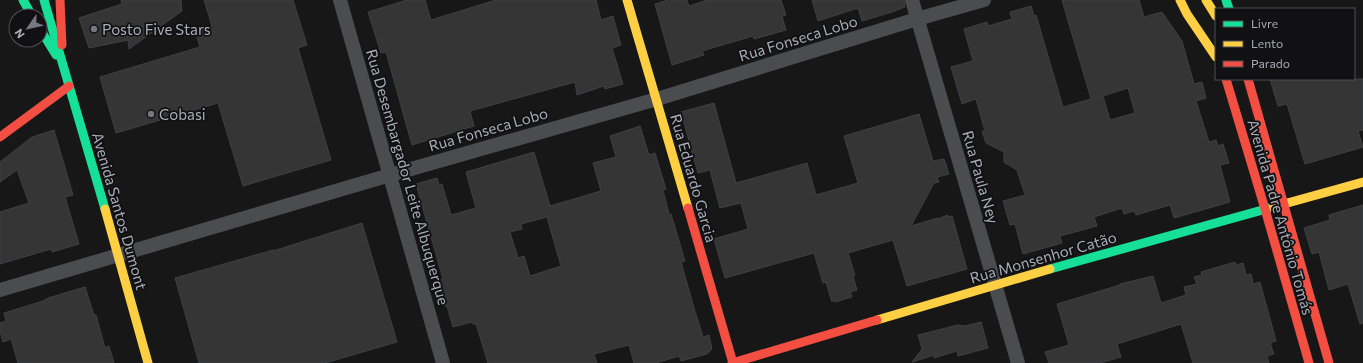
<svg xmlns="http://www.w3.org/2000/svg" width="1363" height="363" viewBox="0 0 1363 363" font-family="Commissioner,sans-serif">
  <rect width="100%" height="100%" fill="#171717"/>
  <g fill="#353536" stroke="#3f4043" fill-rule="evenodd">
    <path d="M121,0H181L182,11L129,49L128,40L89,48L79,18L122,4Z"/>
    <path d="M204,0H293L307,45L298,48L331,160L243,186L218,103L116,133L100,77L200,47L195,31L212,26Z"/>
    <path d="M407,0H425L431,20L496,0H596L601,20L613,16L621,45L612,48L623,84L605,89L604,86L577,95L575,82L470,111L474,126L412,145L386,52L381,53L368,12Z"/>
    <path d="M668,0H687L689,6L707,0H781L786,15L782,16L786,30L754,39L753,36L702,51L704,55L672,65L655,4Z"/>
    <path d="M812,0H904L905,7L892,12L862,21L858,8L818,21Z"/>
    <path d="M1062,0H1139L1144,17L1162,12L1182,41L1194,84L1202,82L1206,98L1196,101L1209,142L1216,140L1218,146L1223,144L1229,163L1220,165L1230,202L1174,218L1170,205L1136,215L1134,211L1124,214L1122,208L1094,217L1097,226L1060,236L1062,243L1023,254L1015,224L1010,225L1003,201L1025,195L1017,170L1004,162V152L986,143L982,131H985L976,99L962,104L951,67L973,61L964,29L987,22L988,26L1012,19L1010,12L1031,6L1034,16L1036,15L1063,107L1091,99ZM1128,88L1135,113L1110,120L1103,96Z"/>
    <path d="M1270,79H1363V130L1358,131L1363,147L1305,164L1287,104L1278,106Z"/>
    <path d="M714,103L736,183L807,163L816,195L858,183L844,136L919,114L933,161L944,159L949,174L937,177L939,182L934,183L911,226L938,218V219L948,215V217L952,216L967,269L907,286L893,240L848,253L855,275L853,276L857,290L850,292L852,297L835,302L834,300L832,302L826,282L823,283L814,253L725,278L714,239L748,229L741,203L720,208L710,170L698,173L681,112Z"/>
    <path d="M640,126L649,155L655,153L666,189L663,190L669,214H671L685,261L681,262L694,308L703,337L709,335L712,349L707,354L681,361L679,356L656,363H634L629,345L594,354L597,363H488L476,324H473L472,322L453,327L447,306H445L441,292H444L440,280L443,279L416,184L437,178L439,185L442,184L451,215L476,208L466,172L534,152L550,206L601,191L593,163L616,157L610,136ZM547,217L561,266L530,276L524,256L518,258L510,232L522,229L521,224Z"/>
    <path d="M54,130L73,195L65,197L79,244L52,252L51,249L0,264V212L29,203L17,170L0,182V162L32,137Z"/>
    <path d="M1363,205V323L1360,324L1348,284L1329,290L1319,252L1312,254L1304,228L1330,220L1329,215Z"/>
    <path d="M362,223L397,342L325,363H199L175,278L273,250V251Z"/>
    <path d="M1235,262L1236,265L1243,263L1246,275L1251,274L1253,284L1260,282L1276,341L1270,343L1274,354L1267,356L1269,363H1193L1181,324L1117,344L1121,357L1100,363H1049L1045,352L1069,345L1057,304L1120,285V284L1153,276L1161,303L1186,295L1184,287L1197,284L1194,277L1202,275L1201,272Z"/>
    <path d="M85,287L94,315H96L105,348L109,346L114,363H18L11,339L3,342L0,331V323L6,321L4,313L43,301L48,298Z"/>
    <path d="M981,322L988,348L958,356L957,351L934,358V355L912,362L922,349L918,335L958,325L965,326Z"/>
  </g>
  <g fill="none" stroke-linecap="round" stroke-linejoin="round">
    <g stroke="#4b4c50" stroke-width="14">
      <path d="M340,0L443,363"/>
      <path d="M912,0L1018,363"/>
      <path d="M0,290L390,175L657,99L917,19L984,0"/>
    </g>
    <g stroke="#16e098" stroke-width="9">
      <path d="M23,0L32,16"/>
      <path d="M44,0L105,209"/>
      <path d="M1226,0L1229,9"/>
      <path d="M40,29L56,55"/>
      <path d="M1050,269L1273,207"/>
    </g>
    <g stroke="#ffcf43" stroke-width="9">
      <path d="M627,0L688,208"/>
      <path d="M1180,0L1187,14L1216,57"/>
      <path d="M1206,0L1216,16"/>
      <path d="M1273,207L1363,182"/>
      <path d="M105,209L148,363"/>
      <path d="M877,320L1050,269"/>
    </g>
    <g stroke="#f24e42" stroke-width="9">
      <path d="M60,0L62,45"/>
      <path d="M1226,79L1265,209L1309,363"/>
      <path d="M1248,79L1329,363"/>
      <path d="M0,137L69,86"/>
      <path d="M688,208L733,363"/>
      <path d="M732,363L877,320"/>
    </g>
  </g>
  <g fill="#757880" stroke="#111113" stroke-width="1.5">
    <circle cx="94" cy="29" r="4"/>
    <circle cx="151" cy="114" r="4"/>
  </g>
  <g text-anchor="middle" dominant-baseline="central" stroke-width="3.5" stroke-linejoin="round" paint-order="stroke">
    <g font-size="15" fill="#a8adb8" stroke="#111113" text-anchor="start">
      <text x="102" y="29">Posto Five Stars</text>
      <text x="159" y="114">Cobasi</text>
    </g>
    <g font-size="15" fill="#a8adb8" stroke="#111113">
      <text transform="translate(798 38) rotate(-17)">Rua Fonseca Lobo</text>
      <text transform="translate(488 129) rotate(-16)">Rua Fonseca Lobo</text>
      <text transform="translate(408 177) rotate(74)">Rua Desembargador Leite Albuquerque</text>
      <text transform="translate(981 177) rotate(74)">Rua Paula Ney</text>
      <text transform="translate(694 178) rotate(74)">Rua Eduardo Garcia</text>
      <text transform="translate(120 211) rotate(74)">Avenida Santos Dumont</text>
      <text transform="translate(1281 217) rotate(74)">Avenida Padre Antônio Tomás</text>
      <text transform="translate(1043 257) rotate(-16)">Rua Monsenhor Catão</text>
    </g>
  </g>
  <rect x="1215" y="8" width="140" height="72" fill="#111113" stroke="#4d4f55"/>
  <rect x="1223" y="21" width="20" height="6" fill="#16e098" stroke="#4d4f55"/>
  <text x="1251" y="28" font-size="12" fill="#a8adb8">Livre</text>
  <rect x="1223" y="41" width="20" height="6" fill="#ffcf43" stroke="#4d4f55"/>
  <text x="1251" y="48" font-size="12" fill="#a8adb8">Lento</text>
  <rect x="1223" y="61" width="20" height="6" fill="#f24e42" stroke="#4d4f55"/>
  <text x="1251" y="68" font-size="12" fill="#a8adb8">Parado</text>
  <g transform="translate(28 28) rotate(236)"><circle r="19" fill="#111113" stroke="#4d4f55"/>
  <path d="M0-3L7 15L0 10L-7 15Z" fill="#757880"/>
  <text y="-6" font-size="11" font-weight="bold" text-anchor="middle" fill="#a8adb8">N</text>
  </g>
</svg>
